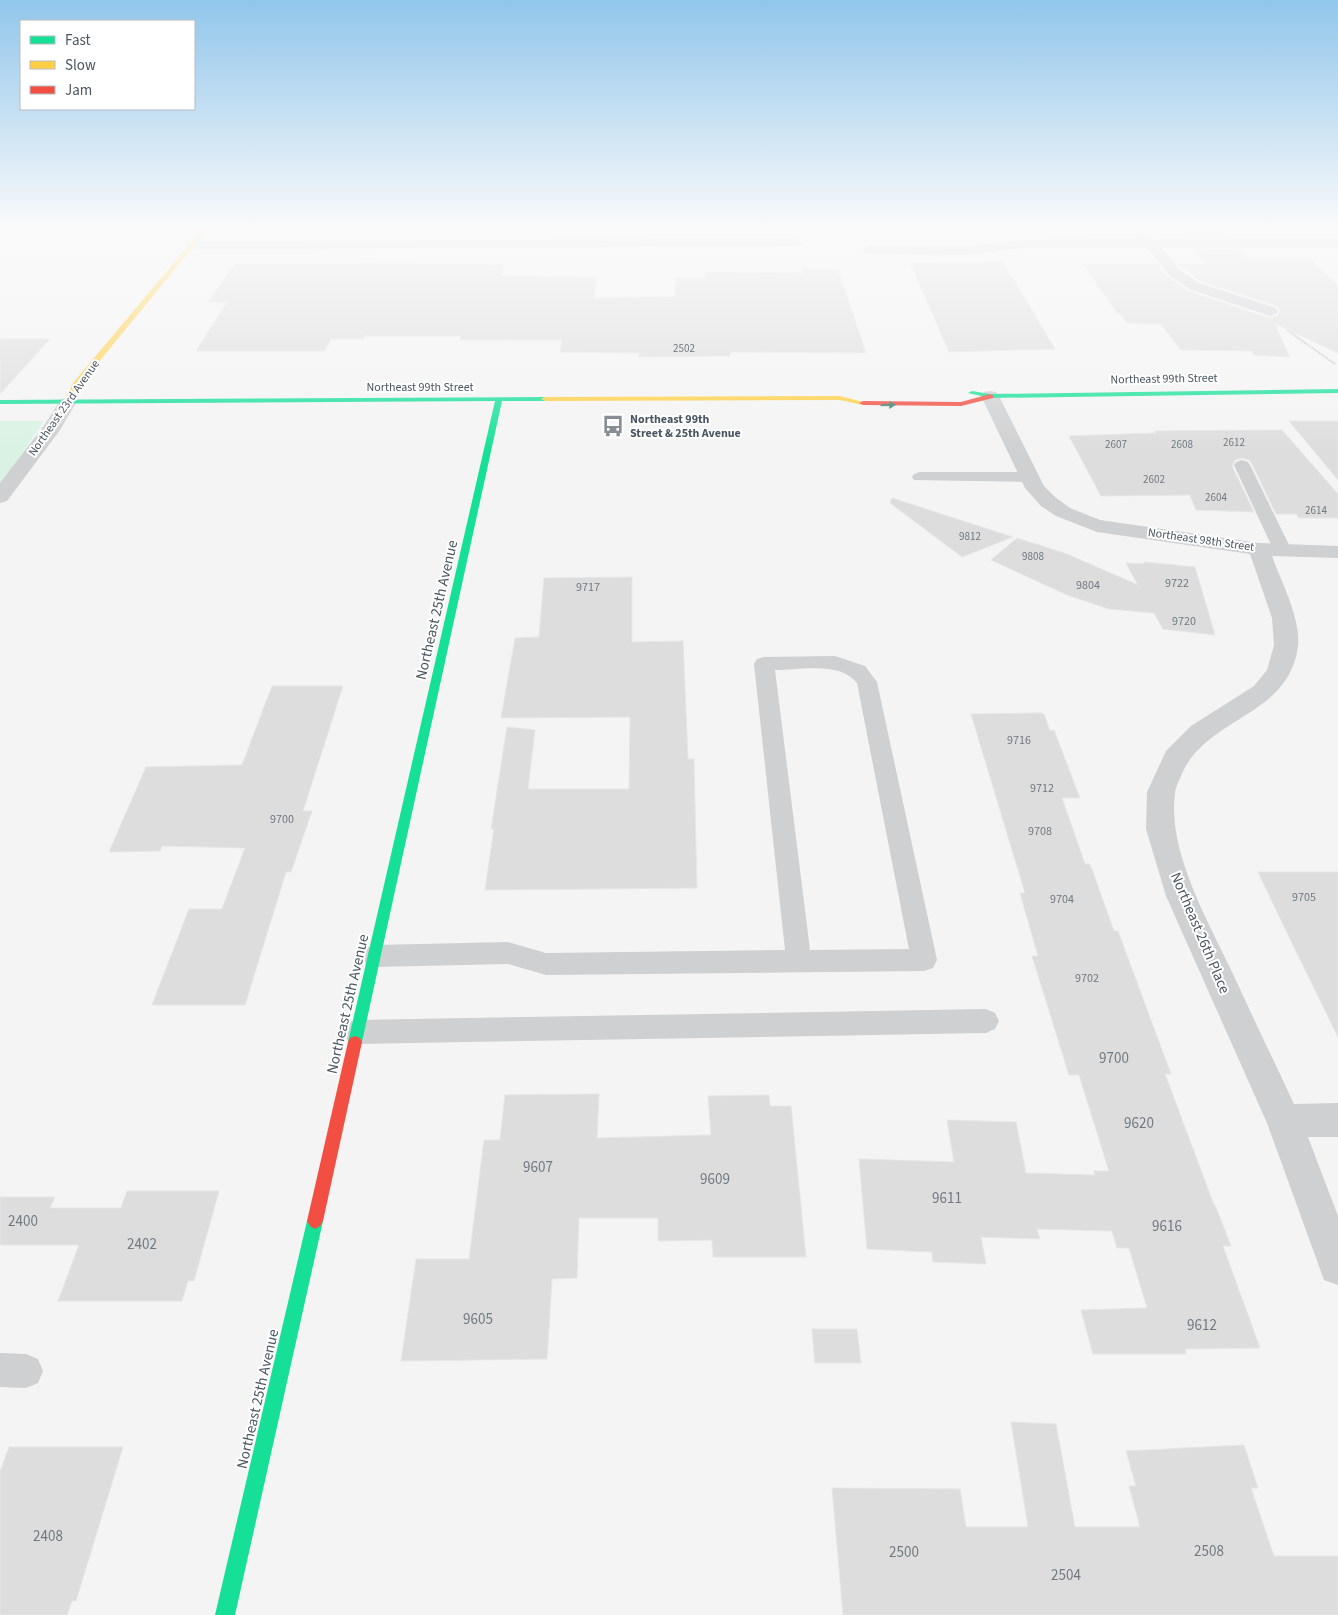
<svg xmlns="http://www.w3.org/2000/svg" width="1338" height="1615" viewBox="0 0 1338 1615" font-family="'Source Sans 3',sans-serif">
  <rect width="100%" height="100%" fill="#f4f4f4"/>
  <path fill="#d9f2e3" d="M0,421H44L0,485Z"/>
  <g fill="#ddddde" stroke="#e5e6e7">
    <path d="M1177,228H1218L1227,237H1185Z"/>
    <path d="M1238,249L1248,259H1310L1338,286V353L1275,324L1290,357L1254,355L1252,351L1181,350L1161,324L1127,323L1120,314H1118L1083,264H1158L1168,277L1188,291L1269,318L1277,316L1280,310L1277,306L1200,281L1178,264H1207L1195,250Z"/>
    <path d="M1003,262L1055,349L949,352L910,263Z"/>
    <path d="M404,263L504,265L501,276L597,277L594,298L675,297L676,278H705V272L803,273L802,269L838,270L866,353L730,352V356L639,357V353L560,352L562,340H460L461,336H365L364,339H331L325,351H196L227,302H208L235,264Z"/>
    <path d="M0,339H50L0,394Z"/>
    <path d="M1289,421H1338V480Z"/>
    <path d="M1282,430L1338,494V518H1299L1296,514H1276L1252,464L1249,460L1243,458L1235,460L1232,466L1254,512L1196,510L1190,495L1101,496L1069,436L1156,433L1155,431Z"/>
    <path d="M892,498L1013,537L962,557L890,503Z"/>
    <path d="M1017,538L1067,554L1138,585L1126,563L1144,564V562L1195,567L1215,635L1163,629L1154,613L1109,609L1067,595L991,560Z"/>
    <path d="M632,577V642L683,641L688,759H694L697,888L485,890L494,829H491L507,727L535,730L528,789H629L630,717L501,718L515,638L539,637L544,578Z"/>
    <path d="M272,686H343L303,811H312L291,872H286L245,1005H152L189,909H222L245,848L162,846L160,851L109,852L146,767L242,765Z"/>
    <path d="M1040,713L1044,714L1050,731L1054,730L1080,798H1062L1085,864H1090L1114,931H1118L1171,1074H1165L1214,1205H1215L1231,1246H1223L1260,1348L1185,1349L1186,1354H1093L1081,1310L1147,1308L1129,1248H1117L1112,1231L1037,1229L1040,1239L981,1237L986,1264L933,1262L932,1252L867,1249L859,1159L954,1162L947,1120L1016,1122L1026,1173L1095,1175L1094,1171H1109L1079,1075H1069L1032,956H1038L1020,893H1025L971,714Z"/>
    <path d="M1258,872H1338V1037L1289,937Z"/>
    <path d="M599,1094L597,1138L711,1135L708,1096L769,1095L770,1106H791L806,1257H713L712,1240L658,1241V1218H579L577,1278L552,1279L547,1359L401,1361L416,1259H469L484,1140H500L505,1095Z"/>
    <path d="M127,1191H219L194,1281H188L182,1301H58L79,1245H0V1197H55L50,1208H121Z"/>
    <path d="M812,1329H857L861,1363H815Z"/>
    <path d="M1011,1422L1056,1424L1075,1527H1140L1129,1486H1136L1126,1451L1244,1445L1258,1488H1251L1274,1556H1338V1615H843L832,1488L960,1489L966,1527H1028Z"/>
    <path d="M9,1447H123L76,1601H72L67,1615H0V1472Z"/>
  </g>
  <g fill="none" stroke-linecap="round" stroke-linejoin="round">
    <path stroke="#bcc7c4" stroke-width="2" stroke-dasharray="2 1" stroke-linecap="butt" d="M1287,330L1335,364"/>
    <g fill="#ced0d2" fill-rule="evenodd">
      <path d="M1242,460L1248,462L1250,465L1291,549L1288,553L1282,554L1276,553L1273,549L1234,465L1236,462Z"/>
      <path d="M920,472H1030L1036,474L1038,477L1036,480L1030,482L914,480L912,477L914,474Z"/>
      <path d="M835,656L865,666L877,682L937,960L933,968L924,971L546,975L508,964L375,967L366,964L362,956L366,948L375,945L508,942L546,953L785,950L754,664L757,659L764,657ZM775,670C800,670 840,661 857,683L909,949L810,950Z"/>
      <path d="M986,1009L995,1013L999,1021L995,1029L986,1033L357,1044L348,1041L344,1032L348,1023L357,1020Z"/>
      <path d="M0,1353L26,1354L38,1359L43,1371L38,1383L26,1388L0,1387Z"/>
    </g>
    <g fill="#ced0d2" fill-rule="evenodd">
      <path d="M1143,230L1148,231L1155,239H1338V247L1162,248L1179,269L1199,283L1276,308L1278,311L1276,314L1270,316L1189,289L1169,275L1147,248H1023L966,255L870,254L865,253L863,250L865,247L870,246H966L1023,240L1140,239L1136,234Z"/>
      <path d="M795,239L802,243L800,246L192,249L187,248L185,245L187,242L192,241Z"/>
      <path d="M990,391L996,392L999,396L1044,486L1055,497L1070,508L1100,520L1259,543L1338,546V558L1272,556C1281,581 1301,619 1298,646C1289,718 1205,716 1181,776C1179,781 1175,788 1175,794C1167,851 1209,923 1233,974C1253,1018 1274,1061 1294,1104L1338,1103V1137H1308L1338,1216V1285L1324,1280L1267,1123L1166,896L1146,829L1147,792L1166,751L1191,726L1254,686L1267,670L1274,645L1272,618L1250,554L1097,532L1056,516L1041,506L1025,488L981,396L984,392Z"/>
      <path d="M67,398L73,399L76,403L60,430L7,501L0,503V483L45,424L61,399Z"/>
    </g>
    <g fill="#16e098" fill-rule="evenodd">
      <path d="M1338,389V393L990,398L968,393L972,391L990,394Z"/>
      <path d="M545,397H548V401H502L362,1042L360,1046L355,1048L350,1046L348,1042L495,401L0,404V400Z"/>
      <path d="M315,1213L320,1216L323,1221L235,1615H215L307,1221L310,1216Z"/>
    </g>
    <g fill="#ffcf43" fill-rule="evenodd">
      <path d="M203,228H209L79,386L70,405H64L63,403L73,383Z"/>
      <path d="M840,396L867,403L863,405L840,400L545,401L541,399L545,397Z"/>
    </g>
    <g fill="#f24e42" fill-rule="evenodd">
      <path d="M990,394L994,396L993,398L961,406L863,405L859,403L863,401L961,402Z"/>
      <path d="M355,1036L360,1038L362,1042L323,1221L320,1226L315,1229L310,1226L307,1221L348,1042L350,1038Z"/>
    </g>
  </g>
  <defs><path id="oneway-solid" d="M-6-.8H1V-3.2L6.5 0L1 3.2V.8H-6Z" transform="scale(1.25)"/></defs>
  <use fill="#3a7f72" href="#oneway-solid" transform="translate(888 405) rotate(-1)"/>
  <linearGradient id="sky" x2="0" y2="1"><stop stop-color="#91c6eb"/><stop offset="0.5" stop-color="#fafafa"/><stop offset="1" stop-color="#fafafa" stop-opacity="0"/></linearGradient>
  <rect width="1338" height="454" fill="url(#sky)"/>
  <defs>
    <g id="bus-bare" transform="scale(1.725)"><path d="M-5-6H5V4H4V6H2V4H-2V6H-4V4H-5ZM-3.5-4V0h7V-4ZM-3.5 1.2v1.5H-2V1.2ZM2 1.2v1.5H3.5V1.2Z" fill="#868d94" stroke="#fff" stroke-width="2.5" paint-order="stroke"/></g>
  </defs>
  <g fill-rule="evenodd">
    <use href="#bus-bare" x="613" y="426"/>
  </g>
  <g text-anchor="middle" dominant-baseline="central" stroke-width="4" stroke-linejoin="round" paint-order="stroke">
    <g font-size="11" fill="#707881">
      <text x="684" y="348">2502</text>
      <text x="1234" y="442">2612</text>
      <text x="1116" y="444">2607</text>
      <text x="1182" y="444">2608</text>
      <text x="1154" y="479">2602</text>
      <text x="1216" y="497">2604</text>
      <text x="1316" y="510">2614</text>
      <text x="970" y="536">9812</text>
      <text x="1033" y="556">9808</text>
    </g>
    <g font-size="12" fill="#4a5661" stroke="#fff">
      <text transform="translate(1164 379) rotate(-1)">Northeast 99th Street</text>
      <text x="420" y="387">Northeast 99th Street</text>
      <text transform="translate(64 408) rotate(-55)">Northeast 23rd Avenue</text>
      <text transform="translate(1201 540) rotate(8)">Northeast 98th Street</text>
    </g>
    <g font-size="12" font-weight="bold" fill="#4a5661" stroke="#fff" text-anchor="start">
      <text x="630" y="419">Northeast 99th<tspan x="630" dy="14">Street &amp; 25th Avenue</tspan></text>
    </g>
    <g font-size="12" fill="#707881">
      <text x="1177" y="583">9722</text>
      <text x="1088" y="585">9804</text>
      <text x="588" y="587">9717</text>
      <text x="1184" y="621">9720</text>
      <text x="1019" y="740">9716</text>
      <text x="1042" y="788">9712</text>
      <text x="282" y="819">9700</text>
      <text x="1040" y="831">9708</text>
      <text x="1304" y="897">9705</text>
      <text x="1062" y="899">9704</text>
      <text x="1087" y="978">9702</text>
    </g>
    <g font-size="15" fill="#4a5661" stroke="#fff">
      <text transform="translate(437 610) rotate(-77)">Northeast 25th Avenue</text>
      <text transform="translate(1200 933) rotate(67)">Northeast 26th Place</text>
      <text transform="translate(348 1004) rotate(-77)">Northeast 25th Avenue</text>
      <text transform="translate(258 1399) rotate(-77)">Northeast 25th Avenue</text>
    </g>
    <g font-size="15" fill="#707881">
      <text x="1114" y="1058">9700</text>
      <text x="1139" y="1123">9620</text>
      <text x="538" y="1167">9607</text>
      <text x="715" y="1179">9609</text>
      <text x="947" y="1198">9611</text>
      <text x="23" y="1221">2400</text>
      <text x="1167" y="1226">9616</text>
      <text x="142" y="1244">2402</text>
      <text x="478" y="1319">9605</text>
      <text x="1202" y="1325">9612</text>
      <text x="48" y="1536">2408</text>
      <text x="1209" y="1551">2508</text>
      <text x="904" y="1552">2500</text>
      <text x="1066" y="1575">2504</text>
    </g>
  </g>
  <rect x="20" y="20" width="175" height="90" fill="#ffffff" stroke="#b7bbc0"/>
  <rect x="30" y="36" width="25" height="8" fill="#16e098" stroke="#b7bbc0"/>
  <text x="65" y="45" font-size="15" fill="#4a5661">Fast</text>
  <rect x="30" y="61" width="25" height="8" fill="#ffcf43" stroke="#b7bbc0"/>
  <text x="65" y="70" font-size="15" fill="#4a5661">Slow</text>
  <rect x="30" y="86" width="25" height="8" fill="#f24e42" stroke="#b7bbc0"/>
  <text x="65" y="95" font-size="15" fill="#4a5661">Jam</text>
</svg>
